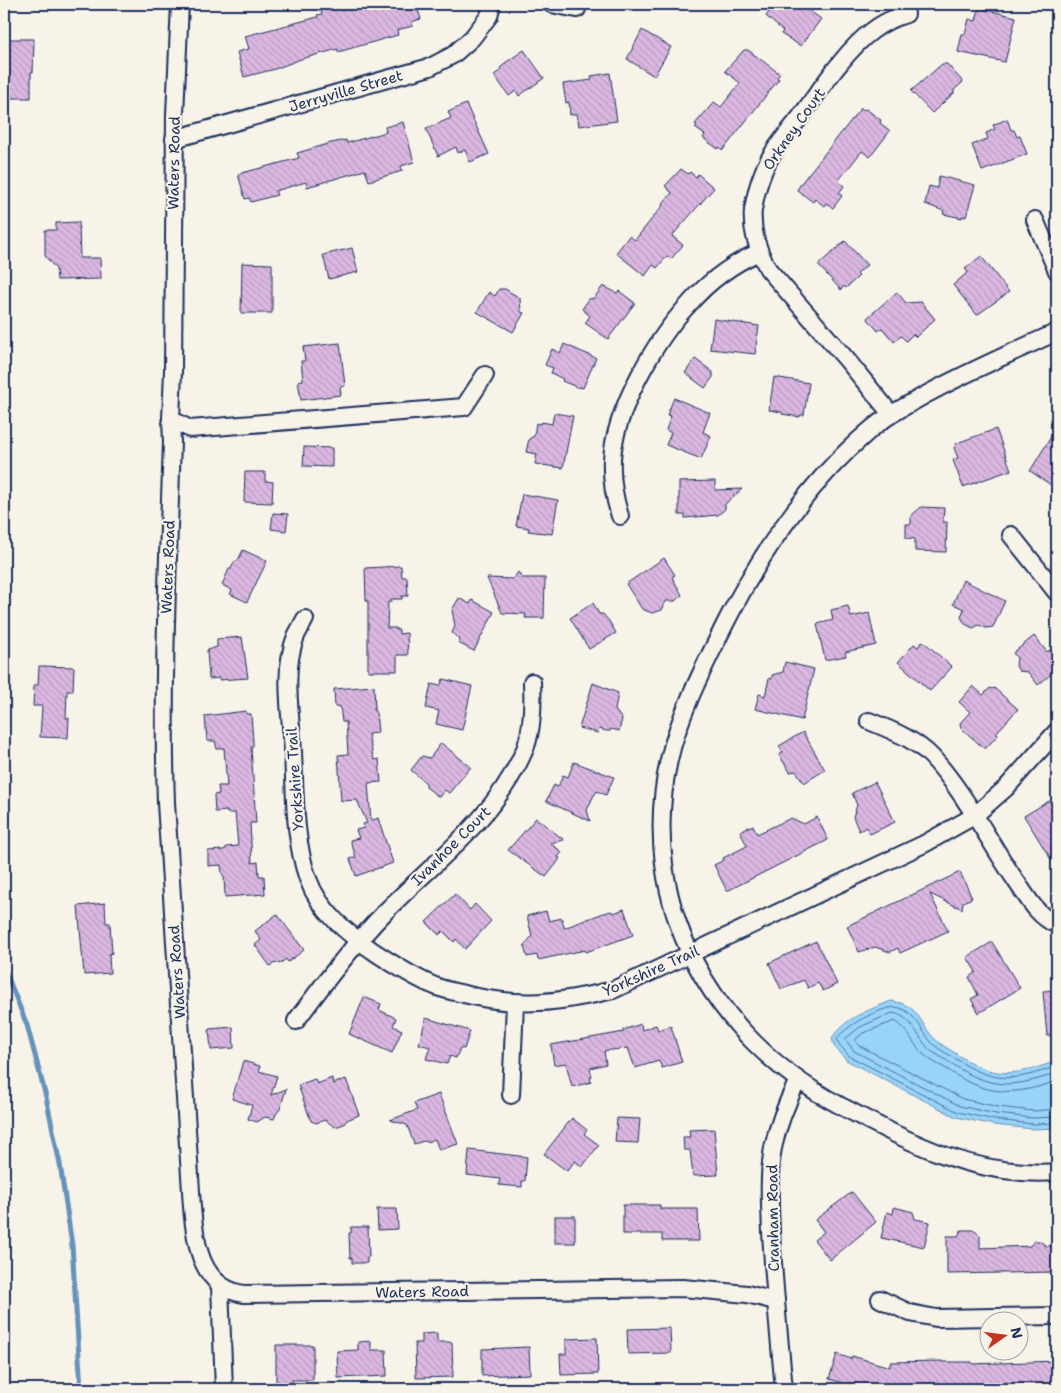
<svg xmlns="http://www.w3.org/2000/svg" width="1061" height="1393" viewBox="0 0 1061 1393" font-family="'Shantell Sans',sans-serif">
  <defs>
    <pattern id="building-back-hatch" width="6" height="6" patternUnits="userSpaceOnUse" patternTransform="scale(1.25)"><rect width="6" height="6" fill="#dbb7e1"/><path d="M-1 5l2 2M0 0l6 6M5-1l2 2" fill="none" stroke="#bb9ec3"/></pattern>
  </defs>
  <rect width="100%" height="100%" fill="#f7f3e8"/>
  <filter id="ink" filterUnits="userSpaceOnUse"><feTurbulence type="fractalNoise" baseFrequency=".02" numOctaves="2"/><feDisplacementMap in="SourceGraphic" scale="10" xChannelSelector="R" yChannelSelector="G"/><feConvolveMatrix kernelMatrix="1 2 1 2 8 2 1 2 1" color-interpolation-filters="sRGB"/></filter>
  <g filter="url(#ink)">
    <path fill="#97d4f8" stroke="#6592ba" d="M891,1001C921,1005 918,1023 936,1040C941,1045 949,1049 955,1053C995,1080 1014,1076 1057,1061V1128L1033,1129L994,1125L956,1117L846,1060L834,1046L832,1038C845,1017 870,1010 891,1001Z"/>
    <g fill="none" stroke-linecap="round" stroke-linejoin="round">
      <g stroke="#4d719c" stroke-width="1">
        <path d="M1057,1066C1013,1082 993,1084 953,1057C946,1053 936,1048 931,1042C922,1031 915,1013 900,1008C887,1003 844,1026 837,1039L839,1044L849,1056L958,1112L995,1120L1033,1124L1057,1123"/>
        <path d="M1057,1073C1012,1089 989,1089 949,1062C942,1057 932,1053 927,1047C917,1035 910,1015 892,1013L860,1027L845,1039L854,1051L960,1106L996,1114L1033,1118L1057,1117"/>
        <path d="M1057,1081C1011,1097 986,1096 945,1068C937,1064 928,1059 922,1053C912,1043 908,1029 895,1021L863,1033L855,1040L858,1045L963,1099L998,1107L1033,1111L1057,1109"/>
      </g>
      <path stroke="#6592ba" stroke-width="5" d="M4,968L27,1025L46,1097L60,1164L72,1245L81,1389"/>
    </g>
    <g fill="url(#building-back-hatch)" stroke="#1b2f5e">
      <path d="M331,4H340L342,10L366,4H416L421,19L411,22L413,26L397,30L398,35L338,52V49L301,59L275,69L244,77L237,52L249,49L245,36L318,17L317,15L322,14L320,7Z"/>
      <path d="M775,4H800L821,19L801,46L781,34L783,31L766,16Z"/>
      <path d="M979,8L1016,17L1005,62L958,52L962,34H965L969,19L976,21Z"/>
      <path d="M642,30L671,47L654,76L627,59Z"/>
      <path d="M9,39H34L33,72H31V98H9V63L7,60V55L9,53Z"/>
      <path d="M524,50L544,78L519,96L516,91L509,96L494,75L501,70L500,68L505,64V63Z"/>
      <path d="M744,50H748L780,74L777,77L779,79L723,150L719,147L718,149L703,138L705,135L695,128L697,125L695,124L714,102L721,107L740,83L725,71Z"/>
      <path d="M942,64H947L963,82L954,90V93L932,113L911,91Z"/>
      <path d="M610,73L617,121L579,126L577,114L570,115L569,102L566,103L563,84L592,80L591,76Z"/>
      <path d="M466,104L489,154L470,162L465,150L458,153L456,147L438,156L426,129L451,118L448,112Z"/>
      <path d="M861,108L864,110L866,109L881,120L880,123L890,131L870,157L862,151L838,181L844,186L839,193L842,196L833,208L826,203L824,206L815,199L813,202L797,190L802,182Z"/>
      <path d="M1007,119L1011,130H1014L1017,137L1020,136L1027,154L982,171L972,145L988,139L986,133L995,129L993,125Z"/>
      <path d="M403,122L414,162L401,166L402,171L369,181L365,170L307,187L306,182L275,191L277,195L251,202L249,198L245,199L238,174L299,158L297,153L331,143L346,140L347,143L386,132L385,127Z"/>
      <path d="M681,169L688,174L690,172L696,177L698,174L714,188L672,236L683,245L671,259L667,256L657,268L653,265L645,276L616,253L629,236L635,240L663,205L662,204L672,193L665,186Z"/>
      <path d="M939,176L975,185L966,217L962,216V218L943,214L944,211L925,204L929,186L937,188Z"/>
      <path d="M79,222L80,258H100L101,279L57,280L56,269L45,256V230H56V223Z"/>
      <path d="M845,241L867,265L857,274L859,276L846,288L844,286L841,290L818,265Z"/>
      <path d="M352,248L358,272L329,279L323,255Z"/>
      <path d="M981,256L1009,292L977,315L953,285L968,272L965,269Z"/>
      <path d="M242,263L272,264V313H241Z"/>
      <path d="M603,286L617,293L619,291L635,303L608,339L585,323L590,316L582,309L589,299L594,298Z"/>
      <path d="M499,289H505L520,298L521,312L524,313L513,332L477,312L489,292L495,296Z"/>
      <path d="M897,292L906,303L921,302L935,319L916,337L913,334L906,341L901,336L894,342L882,328L878,331L867,318Z"/>
      <path d="M714,319L759,326L755,354L710,349Z"/>
      <path d="M340,343L345,386L340,387L341,395L301,400L298,381L303,380L301,361H305L303,347Z"/>
      <path d="M564,344L596,358L583,388L580,387L579,388L562,381L563,379L551,373L553,368L545,365L552,349L560,353Z"/>
      <path d="M695,359L713,372V377L705,388L685,373Z"/>
      <path d="M774,377L809,383L804,415H800V417L782,414V412L769,410Z"/>
      <path d="M674,398L710,413L703,432L711,436L701,459L666,445L671,433L666,430L671,416L667,415Z"/>
      <path d="M554,413L573,416L563,468L535,464L537,454L526,452L529,439L534,436L536,423L541,424L542,422L552,424Z"/>
      <path d="M1057,427V489L1030,471Z"/>
      <path d="M996,429L1011,470L963,487L953,460L958,458L954,448L957,443Z"/>
      <path d="M304,447L332,448V467L303,466Z"/>
      <path d="M245,472H265V481L273,482L272,503L244,502Z"/>
      <path d="M715,481V490L742,489L725,504V509L718,515L685,518V515H679V482Z"/>
      <path d="M522,494L558,500L552,534L528,531L529,528L516,526Z"/>
      <path d="M921,507L944,508L943,522H947L946,552L915,551V539L906,538V524H911V516Z"/>
      <path d="M273,513L288,514L286,531L271,529Z"/>
      <path d="M243,550L267,561L247,602L230,594L232,590L222,585L229,569H231L234,562L238,560Z"/>
      <path d="M664,558L675,575L672,577L682,595L675,601H666L662,610L652,613L642,609L626,584Z"/>
      <path d="M401,566L402,577H407L408,596H402V599H391V602H388L387,628H396V630H399V634L407,633L408,655H397V671H368V601H366L365,568Z"/>
      <path d="M518,572L522,578H545L544,618H525L526,614L502,613L487,578L513,579Z"/>
      <path d="M963,580L1005,601L993,627L986,628L979,625L973,628L965,624L961,617L964,609L953,604Z"/>
      <path d="M459,598L470,604L472,600L494,612L474,651L458,643L460,639L452,633L455,626L452,610Z"/>
      <path d="M593,603L599,614H603L609,621L616,633L589,649L570,618Z"/>
      <path d="M848,606L851,617L869,613L876,645L845,652L846,656L825,660L817,624L833,620L831,610Z"/>
      <path d="M1034,636L1047,652L1050,650L1057,660V669L1038,685L1028,672L1019,671L1016,666L1017,658L1013,653Z"/>
      <path d="M242,637L248,678L219,680V678L209,679L207,650L217,647V639Z"/>
      <path d="M923,641L952,667L930,691L898,662L914,644L918,647Z"/>
      <path d="M785,662L814,669L802,720L755,709L759,694L765,696L769,678L772,679V675L783,672Z"/>
      <path d="M39,666L74,667L73,691H67L66,718H69L68,738L40,737L42,706H33L34,685H38Z"/>
      <path d="M443,679L472,686L462,730L436,724L439,711L426,708L431,684L440,686Z"/>
      <path d="M593,683L618,693L615,710L622,719L619,731L611,729L610,731H607L599,729L598,733L579,728Z"/>
      <path d="M374,686L375,709H372L376,712L378,733L368,734L374,760L379,759L381,782L368,783L371,821L378,818L393,863L356,876L350,859L356,857L350,840L359,838L356,830L364,828L363,824L367,823L357,800L341,801L338,755L348,754L346,722H342L340,706L335,707L334,689Z"/>
      <path d="M973,686L983,695L990,688L992,689L994,688L1018,709L996,733L998,735L985,749L961,728L960,723L970,712L959,702Z"/>
      <path d="M246,711V714H251L253,741V746L251,747L256,823H250L252,863L258,862L259,876H264L265,894L225,897L224,876L222,874L221,865L208,866V851L223,850L226,849V847L238,846L235,813H227V811L215,812L214,795L219,794L218,786H227L224,748L217,749L215,741H207L205,716Z"/>
      <path d="M803,732L825,770L804,783L796,771L790,772L779,755L783,752L779,746Z"/>
      <path d="M441,743L471,767L449,793L445,790L439,797L426,787V783L411,770L422,756L430,758Z"/>
      <path d="M574,762L614,777L606,795L597,791L593,797L587,810L590,821L546,801L554,785L558,787L563,775L568,777Z"/>
      <path d="M875,782L895,822L870,834L867,827L859,831L853,817L857,805L852,793Z"/>
      <path d="M1049,801L1054,809H1057V869L1024,816Z"/>
      <path d="M817,817L828,840L727,891L714,865L724,860L723,858L747,846L740,831L753,825L757,834L791,818L804,824Z"/>
      <path d="M536,818L564,840L550,843L562,852L558,857L560,858L557,863L546,877L508,850Z"/>
      <path d="M960,872L972,898L963,902L962,909L930,894L948,931L900,953L898,948L890,952L875,947L859,952L847,926Z"/>
      <path d="M455,894L470,910L475,904L491,921L465,949L456,939L454,942L443,931L439,935L426,922Z"/>
      <path d="M105,903L106,923H110L112,953L109,954L110,973L84,975L78,906Z"/>
      <path d="M624,909L633,935L586,952L585,950L538,960L537,955L527,957L524,946L532,936L527,916L546,911L549,921L562,918L564,928L601,914L611,911L614,913Z"/>
      <path d="M277,914L304,950L288,962L286,959L279,964L278,962L276,964L275,963L270,966L255,945L261,940L255,931Z"/>
      <path d="M816,941L837,984L823,991L818,983L808,988L804,980L781,989L769,963Z"/>
      <path d="M992,942L1020,988L979,1013L971,999L978,995L969,977L976,972L967,957Z"/>
      <path d="M1057,990V1036H1047L1043,991Z"/>
      <path d="M364,997L381,1004L379,1010L396,1018L393,1026L402,1030L392,1053L349,1034Z"/>
      <path d="M426,1018L470,1031L464,1049L460,1048L456,1058L450,1056L447,1064L426,1059L430,1047L419,1044Z"/>
      <path d="M641,1024L642,1030L656,1025L658,1030L671,1026L682,1062L662,1068L659,1061L635,1068L628,1048L604,1051L606,1064L590,1068L592,1077L590,1078L591,1082L572,1087L566,1063L554,1065L551,1045L624,1032L623,1030Z"/>
      <path d="M233,1027L234,1048L211,1050L209,1029Z"/>
      <path d="M243,1061L260,1066L259,1071L277,1076L271,1095L286,1089L280,1109L276,1114L274,1119L265,1117L257,1122L248,1119L252,1105L232,1099Z"/>
      <path d="M332,1078L333,1084L346,1079L359,1115L347,1120L344,1124L335,1127L325,1120L316,1123L311,1121L298,1085L315,1079L317,1084Z"/>
      <path d="M439,1094L458,1144L439,1150L435,1139L427,1142L424,1141L414,1144L407,1125L390,1120L417,1110L414,1103Z"/>
      <path d="M572,1118L587,1130L584,1134L599,1145L582,1167L575,1161L567,1171L544,1154Z"/>
      <path d="M617,1118L640,1119L638,1143L615,1142Z"/>
      <path d="M714,1129L718,1175L693,1176L690,1150H684L683,1137H690L689,1130Z"/>
      <path d="M469,1150L527,1157L525,1181H522V1187L499,1185L500,1179L467,1175Z"/>
      <path d="M852,1192L876,1222L830,1260L814,1240L824,1232L815,1220Z"/>
      <path d="M623,1205H660V1209H698L699,1241H662V1234H623Z"/>
      <path d="M894,1207L913,1212L915,1219L930,1222L924,1247L881,1238L887,1212L893,1214Z"/>
      <path d="M377,1209H397L398,1229L378,1230Z"/>
      <rect x="555" y="1216" width="20" height="27"/>
      <path d="M351,1227H368L369,1257H367V1263H352V1258H350L349,1233H351Z"/>
      <path d="M961,1230H975L980,1235V1248L1030,1246L1034,1241H1040L1046,1246H1057V1272L947,1274V1236H958Z"/>
      <path d="M670,1328L671,1353L628,1354L627,1329Z"/>
      <path d="M437,1333V1342H452L453,1377L416,1378L415,1343H422V1334Z"/>
      <path d="M597,1338L598,1374L561,1375L560,1354H566V1339Z"/>
      <path d="M371,1341V1350H386L387,1376L338,1378L337,1351L358,1350V1342Z"/>
      <path d="M276,1345H313V1380H292V1383L276,1382Z"/>
      <path d="M529,1347L530,1374L482,1376V1349Z"/>
      <path d="M837,1354L851,1359L852,1356L890,1367V1362L942,1361V1362H972V1364L1057,1361V1389H845L840,1382L829,1379Z"/>
    </g>
    <g fill="none" stroke-linecap="round" stroke-linejoin="round">
      <g stroke="#1b2f5e" stroke-width="20">
        <g id="minor">
          <path d="M180,4L175,114L173,371L171,419L172,442C168,562 162,683 166,803L192,1207C195,1243 201,1288 244,1294L683,1288L747,1294L776,1301"/>
          <path d="M551,4L577,9"/>
          <path d="M174,139L430,67L453,55L472,38L489,16L492,4"/>
          <path d="M1035,220L1057,271"/>
          <path d="M1057,332C1013,352 969,371 927,394C907,405 886,416 869,431C807,484 760,554 724,626C704,667 679,715 669,760C637,903 711,1037 839,1105C909,1142 974,1178 1057,1172"/>
          <path d="M891,414L847,360L768,269C758,251 751,231 753,210C755,197 759,182 764,170C772,150 788,133 801,116C820,90 846,50 872,31C882,23 893,18 906,14"/>
          <path d="M171,419L190,429L464,407L485,375"/>
          <path d="M620,516C614,497 611,479 612,459C615,410 655,340 689,304C708,282 732,264 759,252"/>
          <path d="M1011,535L1057,593"/>
          <path d="M305,619C302,625 299,630 296,636C282,671 291,715 293,752C295,794 294,840 308,879C320,912 348,934 376,953C395,965 414,978 435,986C444,990 455,992 464,994C519,1008 559,1003 613,990L924,844L974,816L1006,788L1057,731"/>
          <path d="M869,721C891,730 915,739 932,757C965,793 988,840 1016,881C1028,898 1037,916 1057,925"/>
          <path d="M296,1021C323,984 352,946 385,912C435,861 496,818 525,749C533,728 533,704 532,682"/>
          <path d="M511,1095L515,1003"/>
          <path d="M220,1286L224,1389"/>
          <path d="M880,1299L910,1313L936,1318L1057,1316"/>
          <path d="M784,1389C779,1337 774,1285 771,1232C770,1205 768,1175 773,1148C778,1124 787,1102 798,1080"/>
        </g>
      </g>
      <use href="#minor" stroke="#f7f3e8" stroke-width="16"/>
    </g>
  </g>
  <g text-anchor="middle" dominant-baseline="central" stroke-width="4.5" stroke-linejoin="round" paint-order="stroke">
    <g font-size="15" fill="#1b2f5e" stroke="#f7f3e8">
      <text transform="translate(346 91) rotate(-16)">Jerryville Street</text>
      <text transform="translate(794 129) rotate(-55)">Orkney Court</text>
      <text transform="translate(174 163) rotate(-89)">Waters Road</text>
      <text transform="translate(168 567) rotate(-88)">Waters Road</text>
      <text transform="translate(295 779) rotate(-94)">Yorkshire Trail</text>
      <text transform="translate(451 846) rotate(-45)">Ivanhoe Court</text>
      <text transform="translate(651 971) rotate(-24)">Yorkshire Trail</text>
      <text transform="translate(177 972) rotate(-94)">Waters Road</text>
      <text transform="translate(773 1218) rotate(-91)">Cranham Road</text>
      <text transform="translate(422 1292) rotate(-1)">Waters Road</text>
    </g>
  </g>
  <rect width="1061" height="1393" fill="none" stroke="#f7f3e8" stroke-width="20"/>
  <rect x="10" y="10" width="1041" height="1373" fill="none" stroke="#1b2f5e" stroke-width="2" filter="url(#ink)"/>
  <g transform="translate(1004 1336) rotate(76)"><circle r="24" fill="#f7f3e8" stroke="#9fa5b1"/>
  <path d="M0-4L9 19L0 12L-9 19Z" fill="#c8321e"/>
  <text y="-8" font-size="14" font-weight="bold" text-anchor="middle" fill="#1b2f5e">N</text>
  </g>
</svg>
